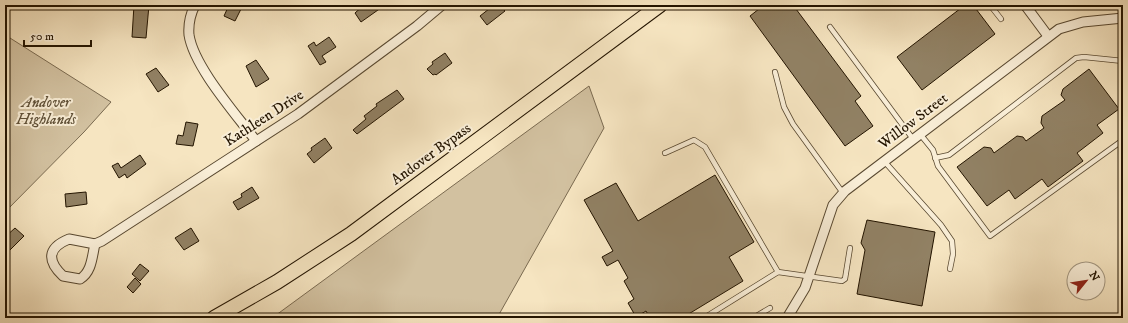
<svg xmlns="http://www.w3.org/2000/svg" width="1128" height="323" viewBox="0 0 1128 323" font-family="'IM FELL DW Pica',serif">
  <rect width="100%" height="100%" fill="#f6e5c1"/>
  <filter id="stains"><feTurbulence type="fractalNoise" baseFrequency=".005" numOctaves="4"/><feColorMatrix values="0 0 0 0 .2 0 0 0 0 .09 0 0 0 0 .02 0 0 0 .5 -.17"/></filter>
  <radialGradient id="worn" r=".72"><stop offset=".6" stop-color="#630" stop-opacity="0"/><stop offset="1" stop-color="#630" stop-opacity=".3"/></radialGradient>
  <g fill="#d2c1a0" stroke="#7a6a50">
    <path d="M10,38L111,102L84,132L5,212V41Z"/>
    <path d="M589,86L604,128L497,318H272Z"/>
  </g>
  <g fill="#918164" stroke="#231400">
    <path d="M134,5H149L146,38L132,37Z"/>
    <path d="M229,5H243L235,21L224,16Z"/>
    <path d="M364,5H385L361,22L355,13Z"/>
    <path d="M494,5H500L505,11L487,25L480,16Z"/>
    <path d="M764,5H793L861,96L855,101L873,126L845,146L750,16Z"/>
    <path d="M965,5H973L995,34L922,90L897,57Z"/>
    <path d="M329,37L336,47L322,56L326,62L320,65L308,46L314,42L316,46Z"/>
    <path d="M445,53L452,63L436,75L435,74L433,75L427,69L433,64L432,62Z"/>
    <path d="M256,60L269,79L256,87L246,66Z"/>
    <path d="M156,68L169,85L158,92L146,74Z"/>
    <path d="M1089,69L1119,109L1097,125L1103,133L1077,153L1083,161L1048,187L1042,179L1015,199L1009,190L987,206L957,167L984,147L991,148L994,153L1017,136L1023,137L1026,141L1044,128L1041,123L1042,116L1065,100L1061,95L1063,89Z"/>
    <path d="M397,90L404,99L357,134L353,130L366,119L364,116L377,106L376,104Z"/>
    <path d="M186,122L198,124L193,146L176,144L178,135L183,136Z"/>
    <path d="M325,138L332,148L314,163L307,154L312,150L311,148Z"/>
    <path d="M140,155L146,164L127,178L125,174L119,178L112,166L118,163L121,168Z"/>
    <path d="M715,175L754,242L729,257L743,281L682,318H650L646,311L636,317L628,303L634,299L624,281L628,278L618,260L607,266L602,257L613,251L584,200L616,183L638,221Z"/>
    <path d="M252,187L259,198L238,210L233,202L242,197L241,194Z"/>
    <path d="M86,192L87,204L66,207L65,194Z"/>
    <path d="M867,220L935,232L922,306L857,294L865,250L861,243Z"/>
    <path d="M15,228L24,236L9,251L5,247V237Z"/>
    <path d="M191,228L199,241L184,250L175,238Z"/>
    <path d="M140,264L149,271L140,281L132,274Z"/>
    <path d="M135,278L141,284L133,293L127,287Z"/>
  </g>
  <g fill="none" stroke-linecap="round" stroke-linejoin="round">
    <g stroke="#584830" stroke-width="6">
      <g id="service">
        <path d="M990,5L1001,19"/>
        <path d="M830,27L913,139"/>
        <path d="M775,72L784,107L793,124L843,193"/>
        <path d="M920,134L933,150L938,166L990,236L1123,140"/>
        <path d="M665,153L694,140L705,147L778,272"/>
        <path d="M935,158L949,155L1076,58L1084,57L1123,61"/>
        <path d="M884,161L941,225L952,241L953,254L950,269"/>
        <path d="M704,318L778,272L842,281L845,279L850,248"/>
        <path d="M753,318L770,308"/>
      </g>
    </g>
    <g stroke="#584830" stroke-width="11">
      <g id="minor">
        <path d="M195,5C190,15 188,23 189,35C194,67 236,114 256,141"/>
        <path d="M1025,5L1048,36"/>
        <path d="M69,239L95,244C92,256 92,272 80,279L63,276C47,261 47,248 69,239Z"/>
        <path d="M95,244L102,241L298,114L417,26L442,5"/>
        <path d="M787,318L805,288L833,205L845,191L1059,29L1083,22L1123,18"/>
      </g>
    </g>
    <g stroke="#231400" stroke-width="16">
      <path id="primary" d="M214,318L277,282L351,234L660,5"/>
    </g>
    <use href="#service" stroke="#f9eed7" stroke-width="4.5"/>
    <use href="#minor" stroke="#f9eed7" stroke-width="9"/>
    <use href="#primary" stroke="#f6e5c1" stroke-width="14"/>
  </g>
  <g text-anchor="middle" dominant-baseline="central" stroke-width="4" stroke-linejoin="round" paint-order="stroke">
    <g font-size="15" font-style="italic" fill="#605138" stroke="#f9eed7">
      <text x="46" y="102">Andover<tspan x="46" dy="17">Highlands</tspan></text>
    </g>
    <g font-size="15" fill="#231400" stroke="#f9eed7">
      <text transform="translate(264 118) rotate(-33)">Kathleen Drive</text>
      <text transform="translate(913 121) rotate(-37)">Willow Street</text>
      <text transform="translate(431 154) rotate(-36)">Andover Bypass</text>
    </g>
  </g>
  <rect width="1128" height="323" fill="none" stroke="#f6e5c1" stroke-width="20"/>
  <rect x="6" y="6" width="1116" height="311" fill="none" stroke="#231400" stroke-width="2"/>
  <rect x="10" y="10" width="1108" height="303" fill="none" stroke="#231400"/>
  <g transform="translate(1086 281) rotate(60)"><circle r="19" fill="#f9eed7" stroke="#a39781"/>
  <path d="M0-3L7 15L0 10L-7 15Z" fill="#8f2418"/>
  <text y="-6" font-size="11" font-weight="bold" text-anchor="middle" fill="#231400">N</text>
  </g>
  <path d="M24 40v6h67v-6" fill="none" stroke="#231400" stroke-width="2"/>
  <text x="30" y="40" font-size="12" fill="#231400" stroke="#f9eed7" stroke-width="3" paint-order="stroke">50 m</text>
  <rect width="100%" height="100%" filter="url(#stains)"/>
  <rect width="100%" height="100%" fill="url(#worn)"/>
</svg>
